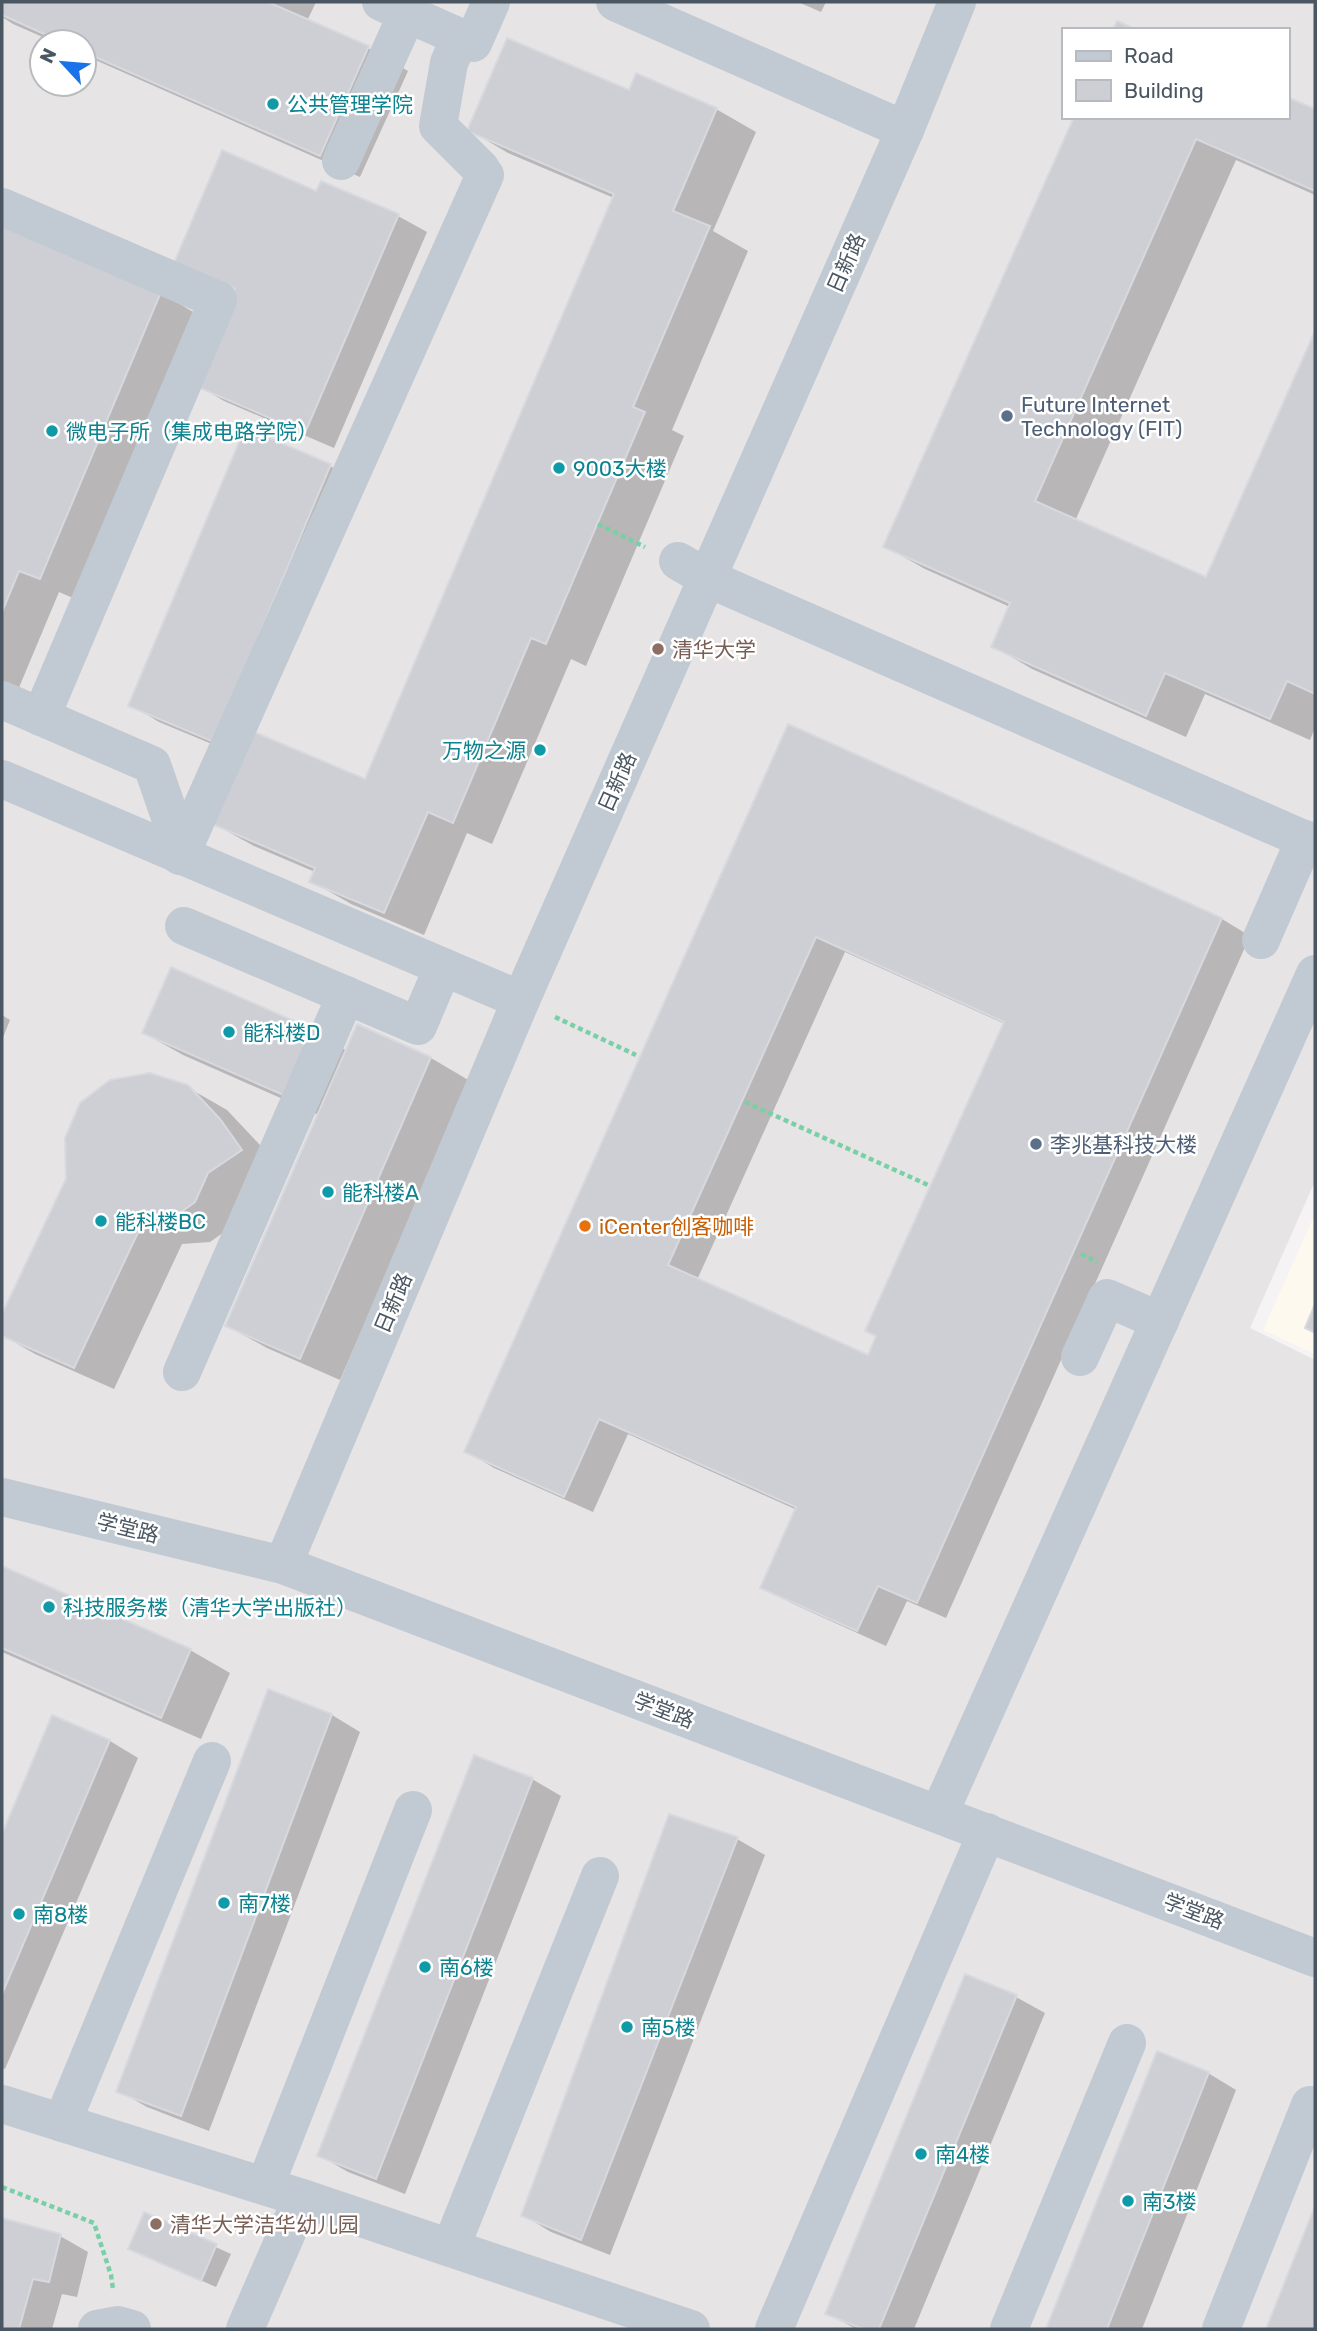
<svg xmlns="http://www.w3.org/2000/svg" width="1317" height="2331" viewBox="0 0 1317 2331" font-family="Rubik,'Noto Sans SC',sans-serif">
  <rect width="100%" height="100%" fill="#f5f3f3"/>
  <path fill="#fdf9ef" d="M1315,1214V1354L1263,1330Z"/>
  <path fill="#e6e4e5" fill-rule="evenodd" d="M2,2H1315V1181L1250,1328L1315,1360V2329H2ZM1063,30H1287V117H1063ZM42,42H84V84H42Z"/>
  <g fill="#0003" fill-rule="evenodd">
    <path d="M2,2H316L307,21L368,48L408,71L360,177L84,55V42H54L13,24L2,17Z"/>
    <path d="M798,2H826L821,12Z"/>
    <path d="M630,93L716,109L756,132L713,231L748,251L672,430L684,436L586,666L571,659L492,844L467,833L424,935L351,904L311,881L315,872L254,846L214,824L243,757L159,722L131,705L330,466L358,482L253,733L366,781L614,198L508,153L469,130Z"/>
    <path d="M1287,99L1315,111V195L1236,160L1075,521L1207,580L1315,335V728L1310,740L1205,694L1186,737L1032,669L993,646L1010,607L925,569L886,547L1076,117H1287Z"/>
    <path d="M322,183L398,216L427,232L334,448L224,401L196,384L235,292L176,262L317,193Z"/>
    <path d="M2,226L161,293L200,316L80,601L59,592L18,690L2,684Z"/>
    <path d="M789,726L1222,919L1250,936L946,1618L907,1601L886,1646L791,1603L763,1587L797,1510L628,1434L593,1512L494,1468L466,1451ZM845,952L1005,1024L869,1357L697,1280Z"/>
    <path d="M2,1015L10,1020L2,1040Z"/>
    <path d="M358,1027L431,1058L470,1081L340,1380L267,1348L227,1326L319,1115L183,1055L144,1033L316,1032L347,1051Z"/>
    <path d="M187,1087L227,1110L259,1144L280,1173L234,1225L210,1242L182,1244L114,1389L35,1354L2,1335V1318L67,1179Z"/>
    <path d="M2,1568L190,1650L230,1673L201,1739L2,1652Z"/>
    <path d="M269,1692L332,1715L360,1732L209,2131L147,2107L119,2091Z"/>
    <path d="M53,1717L110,1741L138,1758L5,2069L2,2068V1838Z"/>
    <path d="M532,1779L561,1796L405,2194L348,2172L319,2155Z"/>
    <path d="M737,1839L765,1855L610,2255L551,2232L523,2215Z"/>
    <path d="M1016,1997L1045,2013L914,2329H856L827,2313Z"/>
    <path d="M1158,2053L1208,2073L1236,2090L1142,2329H1048Z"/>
    <path d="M1315,2211V2329H1268Z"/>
    <path d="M145,2215L231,2254L216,2287L145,2256Z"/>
    <path d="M2,2220L60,2236L88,2252L77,2297L62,2294L52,2329H2Z"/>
  </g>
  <g fill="#cdcfd5" stroke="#d7d9de" stroke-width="2" fill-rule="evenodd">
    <path d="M2,2H268L369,46L320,156L84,52V42H62L2,15Z"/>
    <path d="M1117,21L1137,30H1113Z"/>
    <path d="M507,38L629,90L636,73L717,108L673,211L710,226L633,407L645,412L546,644L531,638L453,823L428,812L384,913L309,882L315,868L212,824L252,731L365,779L614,194L467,131Z"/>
    <path d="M1287,97L1315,109V191L1196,139L1035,501L1206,577L1315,331V694L1287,681L1270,719L1165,673L1146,716L991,647L1010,603L883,547L1074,117H1287Z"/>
    <path d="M222,150L316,191L321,181L399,214L305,433L193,385L235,289L174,263Z"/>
    <path d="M2,224L161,292L40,579L19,571L2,612Z"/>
    <path d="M245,428L331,464L214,742L128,706Z"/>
    <path d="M788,724L1222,918L917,1603L878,1586L857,1631L760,1588L796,1507L599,1419L564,1497L464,1452ZM816,937L1004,1022L865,1331L876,1336L868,1355L668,1265Z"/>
    <path d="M171,967L317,1031L288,1097L142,1033Z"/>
    <path d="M357,1024L431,1057L300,1359L225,1326Z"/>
    <path d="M150,1073L188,1085L220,1119L242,1150L208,1173L195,1202L170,1220L143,1222L74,1368L2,1336V1314L66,1179L65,1138L80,1103L110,1080Z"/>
    <path d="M1315,1304V1333L1305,1328Z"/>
    <path d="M2,1566L191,1649L161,1718L2,1648Z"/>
    <path d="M268,1689L332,1714L181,2116L116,2092Z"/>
    <path d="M52,1715L110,1740L2,1994V1834Z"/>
    <path d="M474,1755L533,1778L376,2179L317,2156Z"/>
    <path d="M669,1814L738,1837L581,2240L521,2216Z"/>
    <path d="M965,1974L1017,1995L879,2329H863L825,2314Z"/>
    <path d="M1157,2051L1209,2072L1107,2329H1046Z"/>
    <path d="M1315,2206V2329H1266Z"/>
    <path d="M144,2212L217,2244L201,2281L128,2249Z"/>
    <path d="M2,2218L61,2234L49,2282L33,2279L19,2329H2Z"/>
  </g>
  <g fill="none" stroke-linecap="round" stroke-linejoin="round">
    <g stroke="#7ad0a6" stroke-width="4.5" stroke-dasharray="5 3.5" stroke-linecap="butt">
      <path d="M598,524L645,547"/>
      <path d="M555,1017L636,1055"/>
      <path d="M745,1102L928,1185"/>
      <path d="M1081,1254L1097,1262"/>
      <path d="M2,2187L94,2223L111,2275L113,2289"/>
    </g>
    <g stroke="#c1cad2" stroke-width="38">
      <path d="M381,2L473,43L491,2"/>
      <path d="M615,2L905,130"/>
      <path d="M460,37L449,63L438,126L481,169"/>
      <path d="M341,161L407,14"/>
      <path d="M2,207L218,300L41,717"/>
      <path d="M678,561L707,578L1315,844"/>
      <path d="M2,700L152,765L170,817L180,856"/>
      <path d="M2,779L521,1000"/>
      <path d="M180,856L485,175"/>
      <path d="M184,926L418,1026L443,967"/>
      <path d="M1261,940L1305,839"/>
      <path d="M1080,1357L1107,1298L1160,1321"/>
      <path d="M182,1372L346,995"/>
      <path d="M2,1497L283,1565L1315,1958"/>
      <path d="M283,1565L521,1000L905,130L957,2"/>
      <path d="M939,1814L1315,974"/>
      <path d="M2,2104L302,2198L691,2329"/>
      <path d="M62,2123L212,1761"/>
      <path d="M265,2186L413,1810"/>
      <path d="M451,2247L600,1876"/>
      <path d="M97,2329L118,2325L132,2329"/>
      <path d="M245,2329L302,2198"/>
      <path d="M774,2329L987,1832"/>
      <path d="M1009,2329L1127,2043"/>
      <path d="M1221,2329L1310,2105"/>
    </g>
  </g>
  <g fill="#0f9aa8" stroke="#fff" stroke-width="2.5">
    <circle cx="273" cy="104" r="7"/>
    <circle cx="52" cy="431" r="7"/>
    <circle cx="559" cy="468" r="7"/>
    <circle cx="540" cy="750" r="7"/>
    <circle cx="229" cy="1032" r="7"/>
    <circle cx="328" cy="1192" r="7"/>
    <circle cx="101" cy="1221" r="7"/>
    <circle cx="49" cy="1607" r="7"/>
    <circle cx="224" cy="1903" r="7"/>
    <circle cx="19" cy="1914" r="7"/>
    <circle cx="425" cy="1967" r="7"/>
    <circle cx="627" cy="2027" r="7"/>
    <circle cx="921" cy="2154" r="7"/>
    <circle cx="1128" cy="2201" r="7"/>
  </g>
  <g fill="#5c6f8a" stroke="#fff" stroke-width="2.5">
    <circle cx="1007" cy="416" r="7"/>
    <circle cx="1036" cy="1144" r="7"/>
  </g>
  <g fill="#8d6e63" stroke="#fff" stroke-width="2.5">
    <circle cx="658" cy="649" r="7"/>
    <circle cx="156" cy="2224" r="7"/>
  </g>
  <circle fill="#e8710a" stroke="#fff" stroke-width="2.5" cx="585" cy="1226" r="7"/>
  <g text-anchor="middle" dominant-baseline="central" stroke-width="5" stroke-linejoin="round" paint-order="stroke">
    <g font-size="21" fill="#0d838f" stroke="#fff" text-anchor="start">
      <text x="287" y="104">公共管理学院</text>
      <text x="66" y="431">微电子所（集成电路学院）</text>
      <text x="573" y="468">9003大楼</text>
      <text x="526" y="750" text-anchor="end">万物之源</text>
      <text x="243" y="1032">能科楼D</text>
      <text x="342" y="1192">能科楼A</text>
      <text x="115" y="1221">能科楼BC</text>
      <text x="63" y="1607">科技服务楼（清华大学出版社）</text>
      <text x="238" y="1903">南7楼</text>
      <text x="33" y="1914">南8楼</text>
      <text x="439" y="1967">南6楼</text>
      <text x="641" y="2027">南5楼</text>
      <text x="935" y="2154">南4楼</text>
      <text x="1142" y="2201">南3楼</text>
    </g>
    <g font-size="21" fill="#4a5661" stroke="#fff">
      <text transform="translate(846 263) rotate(-66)">日新路</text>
      <text transform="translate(617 782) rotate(-66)">日新路</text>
      <text transform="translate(393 1303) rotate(-67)">日新路</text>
      <text transform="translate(128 1528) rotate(14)">学堂路</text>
      <text transform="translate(664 1710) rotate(21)">学堂路</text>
      <text transform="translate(1194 1911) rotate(21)">学堂路</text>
    </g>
    <g font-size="21" fill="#4e5e75" stroke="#fff" text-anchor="start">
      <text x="1021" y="404">Future Internet<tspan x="1021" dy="24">Technology (FIT)</tspan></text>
      <text x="1050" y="1144">李兆基科技大楼</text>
    </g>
    <g font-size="21" fill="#785e54" stroke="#fff" text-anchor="start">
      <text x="672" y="649">清华大学</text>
      <text x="170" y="2224">清华大学洁华幼儿园</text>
    </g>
    <g font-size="21" fill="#c56008" stroke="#fff" text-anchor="start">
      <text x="599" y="1226">iCenter创客咖啡</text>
    </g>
  </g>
  <rect width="1317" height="2331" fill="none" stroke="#4a5661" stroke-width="7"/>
  <rect x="1062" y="28" width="228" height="91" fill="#ffffff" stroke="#b7bbc0" stroke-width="2"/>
  <rect x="1076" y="51" width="35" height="10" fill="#c1cad2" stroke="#b7bbc0" stroke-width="2"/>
  <text x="1124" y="63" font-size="21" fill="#4a5661">Road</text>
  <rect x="1076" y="80" width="35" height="21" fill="#cdcfd5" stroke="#b7bbc0" stroke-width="2"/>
  <text x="1124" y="98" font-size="21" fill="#4a5661">Building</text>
  <g transform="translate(63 63) rotate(296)"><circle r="33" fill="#ffffff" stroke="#b7bbc0" stroke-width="2"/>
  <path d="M0-5L12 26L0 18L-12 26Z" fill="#1a73e8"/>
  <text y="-10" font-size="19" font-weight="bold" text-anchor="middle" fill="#4a5661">N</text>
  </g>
</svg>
